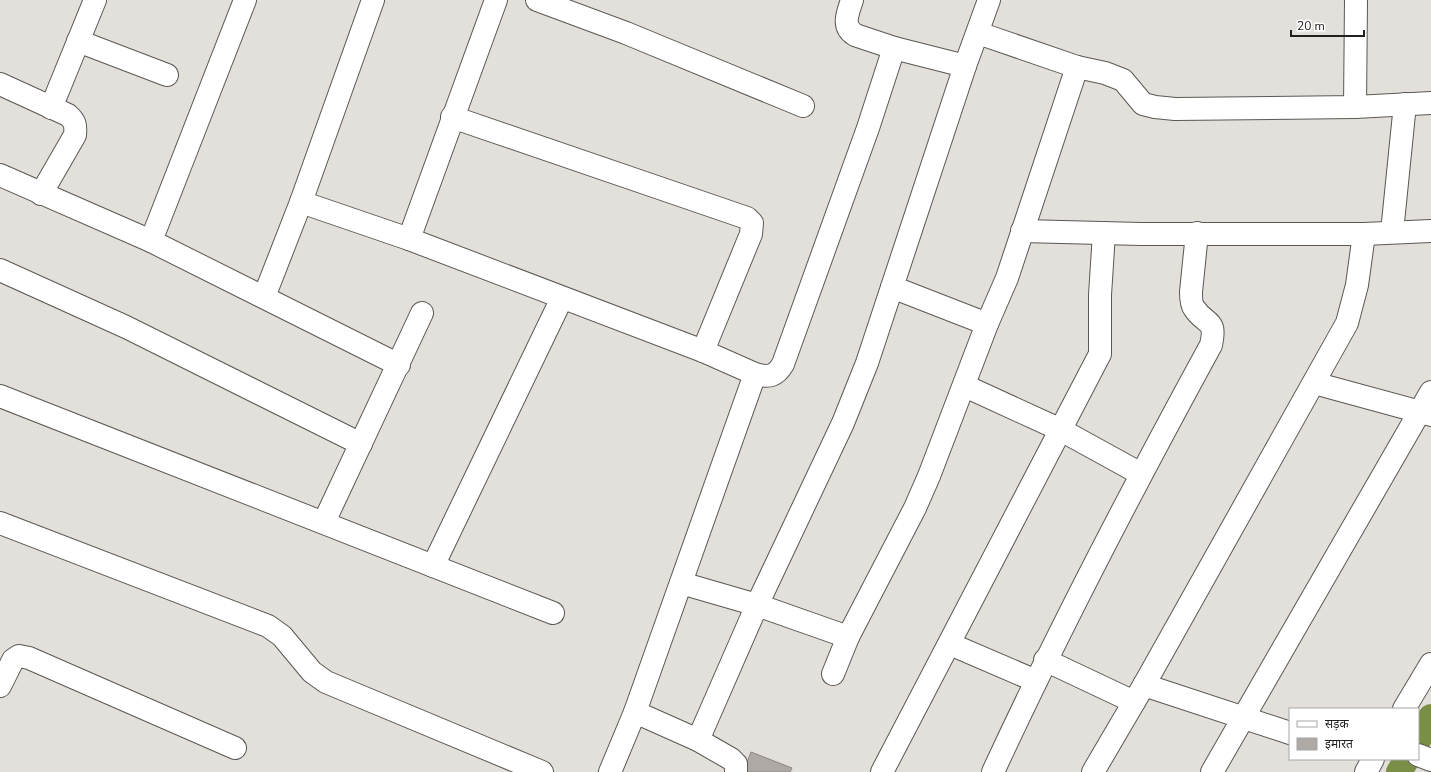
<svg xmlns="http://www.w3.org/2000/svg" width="1431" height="772" viewBox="0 0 1431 772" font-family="'Nunito Sans','Noto Sans Devanagari',sans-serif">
  <rect width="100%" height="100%" fill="#e3dfda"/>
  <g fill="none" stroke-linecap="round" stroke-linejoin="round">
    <g stroke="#798f46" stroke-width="26">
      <path d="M1418,740L1431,717"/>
      <path d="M1399,772L1407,759"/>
    </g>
  </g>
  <path fill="#aea9a5" stroke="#8d8884" d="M751,752L792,768L790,772H743Z"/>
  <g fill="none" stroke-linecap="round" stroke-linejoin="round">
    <g stroke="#5b5853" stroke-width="24">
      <g id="minor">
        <path d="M537,0L626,33L803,106"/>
        <path d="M852,0C848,13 841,26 855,35L894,48L965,66"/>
        <path d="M978,33L1077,67L1105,73L1123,80L1143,104L1155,107L1175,109L1355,107L1431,103"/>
        <path d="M78,41L167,75"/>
        <path d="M0,84L68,115C75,121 76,125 75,135L41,194"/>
        <path d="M1355,107L1356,0"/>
        <path d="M51,108L95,0"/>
        <path d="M452,117L747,218L752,223L751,234L703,351"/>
        <path d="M0,175L151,241L399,365"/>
        <path d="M301,202L409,239L703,351L755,374C769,378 776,376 783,364L868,128L894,48"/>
        <path d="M1022,231L1141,234H1364L1431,231"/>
        <path d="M1392,232L1405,104"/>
        <path d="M409,239L496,0"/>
        <path d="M151,241L245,0"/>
        <path d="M0,270L126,327L361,444"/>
        <path d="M892,287L987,324"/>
        <path d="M264,297L301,202L373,0"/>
        <path d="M1314,383L1431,415"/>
        <path d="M965,386L1061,430L1141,474"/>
        <path d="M0,396L553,613"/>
        <path d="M324,522L422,313"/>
        <path d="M0,523L268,626L282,636L312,672L326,682L542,772"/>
        <path d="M433,566L562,298"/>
        <path d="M681,583L757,605L848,637"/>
        <path d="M950,644L1036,681"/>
        <path d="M1045,660L1134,702"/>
        <path d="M833,674L848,637L915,508L929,476L987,324L1007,278L1077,67"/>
        <path d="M1144,685L1290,733"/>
        <path d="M0,686L13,660L19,656L29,658L235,748"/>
        <path d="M1404,709L1431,664"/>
        <path d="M635,712L698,740L731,759L736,764V772"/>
        <path d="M698,740L757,605L843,423L867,363L965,66L989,0"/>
        <path d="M1418,755L1431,760"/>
        <path d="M610,772L635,712L755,374"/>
        <path d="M882,772L1100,354V295L1104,233"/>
        <path d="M993,772C1060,627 1134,486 1211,345C1217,318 1206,326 1194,308C1191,304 1191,297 1191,292L1197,233"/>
        <path d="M1093,772L1144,685L1347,323L1357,285L1364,234"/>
        <path d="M1212,772L1431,392"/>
        <path d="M1366,772L1373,759"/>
      </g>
    </g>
    <use href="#minor" stroke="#fff" stroke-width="22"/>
  </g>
  <rect x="1289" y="708" width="130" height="52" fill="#ffffff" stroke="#a6a6a5"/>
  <rect x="1297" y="721" width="20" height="6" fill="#ffffff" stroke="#a6a6a5"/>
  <text x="1325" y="728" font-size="12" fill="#21201e">सड़क</text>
  <rect x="1297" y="738" width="20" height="12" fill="#aea9a5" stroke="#a6a6a5"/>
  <text x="1325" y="748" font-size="12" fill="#21201e">इमारत</text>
  <path d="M1291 30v6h73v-6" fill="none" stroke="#21201e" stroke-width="2"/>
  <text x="1297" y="30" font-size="12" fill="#21201e" stroke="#ffffff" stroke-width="3" paint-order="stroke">20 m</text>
</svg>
